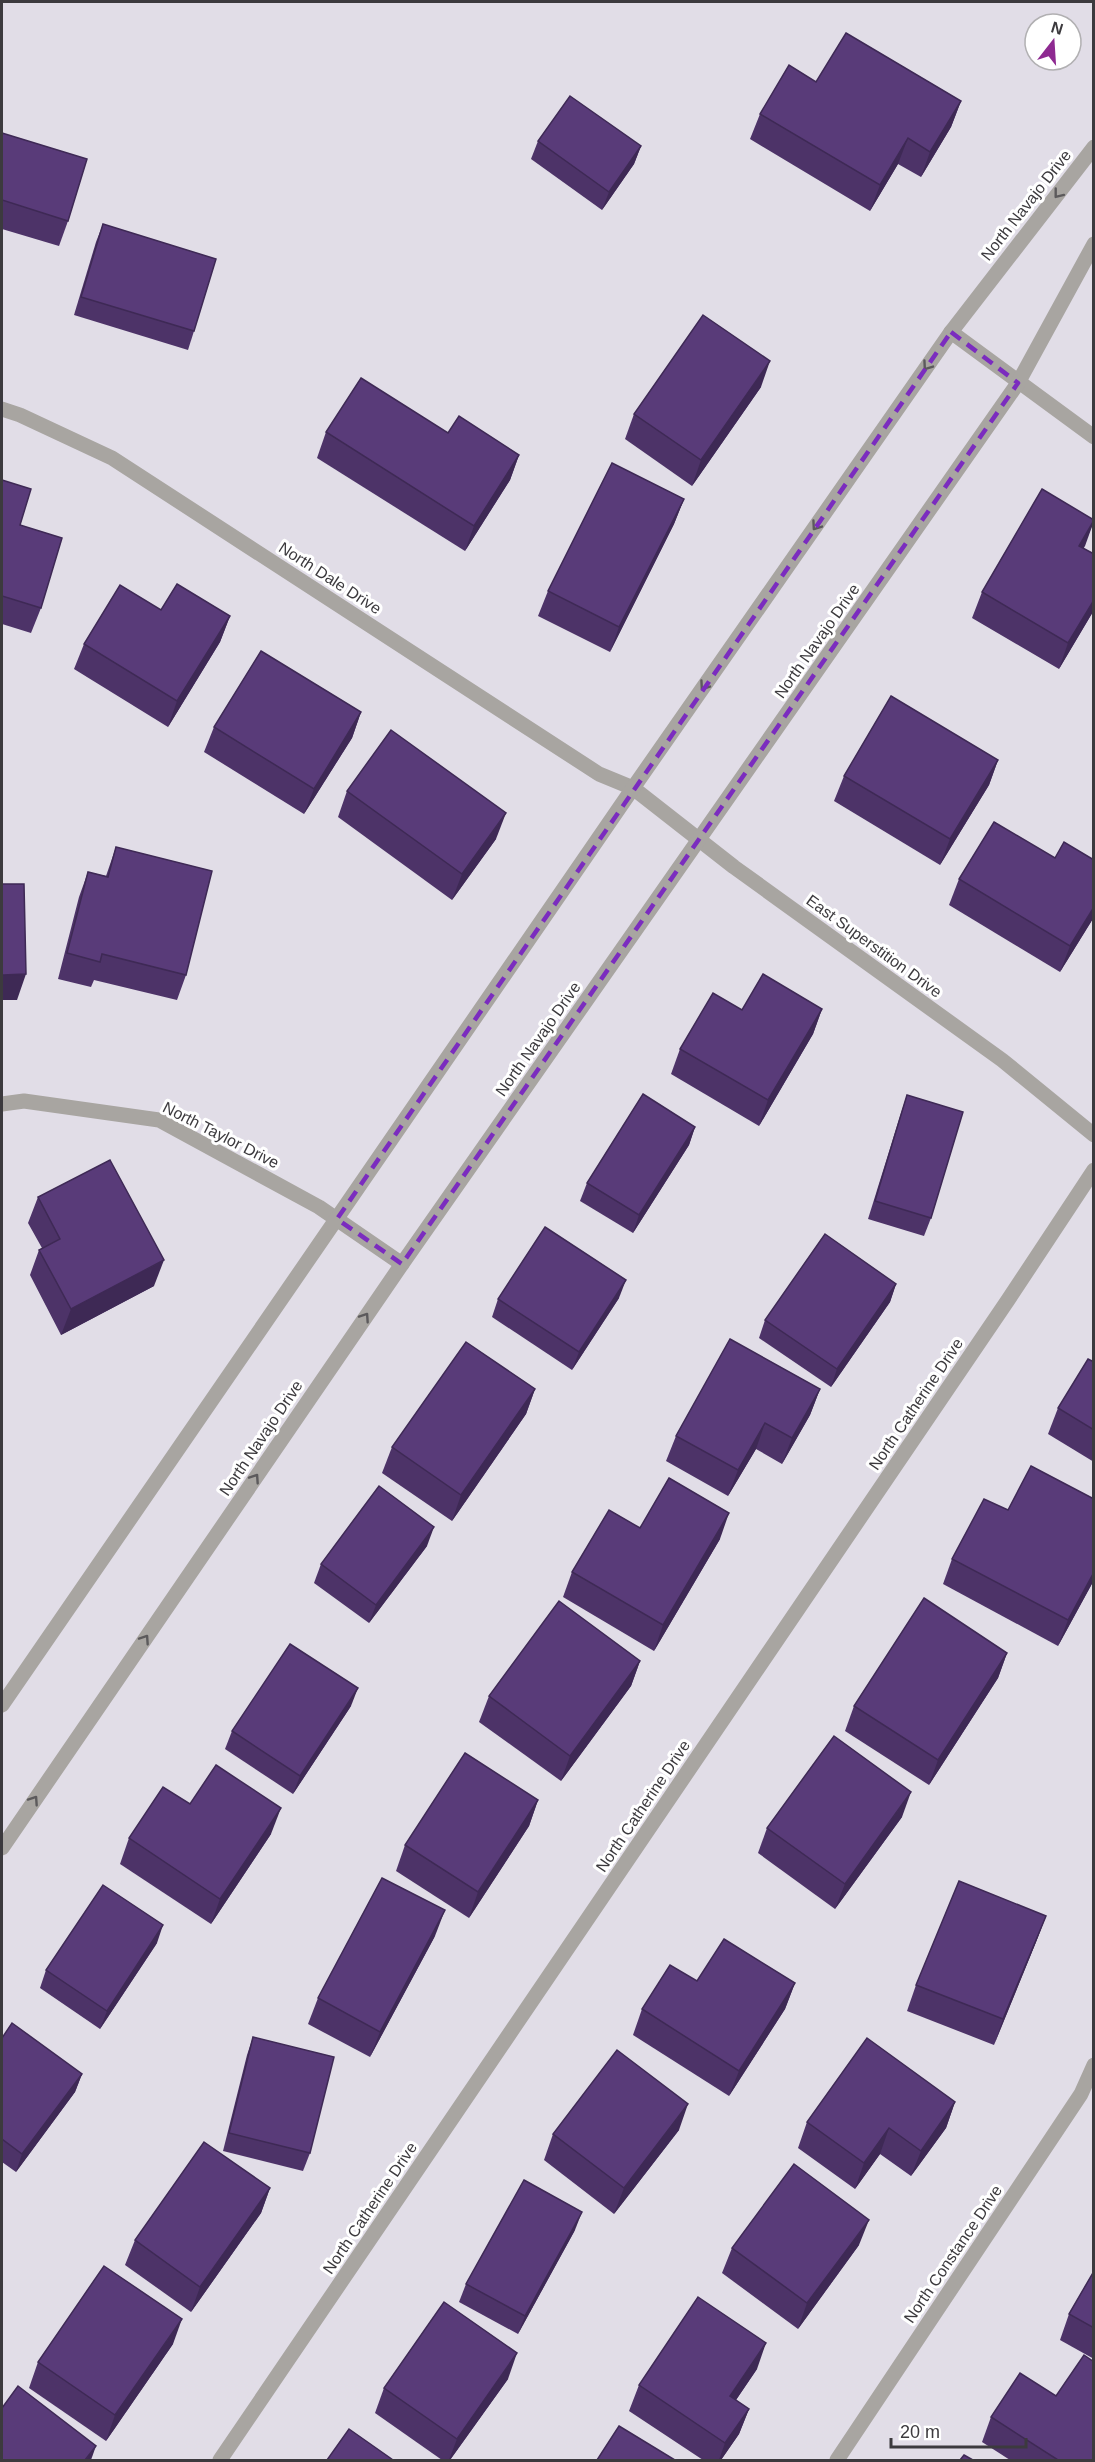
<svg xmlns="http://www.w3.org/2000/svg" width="1095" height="2462" viewBox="0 0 1095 2462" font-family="Arial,sans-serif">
  <rect width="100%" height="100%" fill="#e1dde7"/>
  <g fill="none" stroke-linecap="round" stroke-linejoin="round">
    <g stroke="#a8a5a1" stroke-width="15">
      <path d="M951,332L1094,437"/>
      <path d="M2,409L20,415L112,458L599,774L633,788L734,867L1002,1060L1094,1135"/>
      <path d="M2,1104L24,1101L159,1120L319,1207L402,1264"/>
      <path d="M2,1705L633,788L951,332L1094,147"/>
      <path d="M2,1848L402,1264L1018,383L1094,244"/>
      <path d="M220,2460L1008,1300L1094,1170"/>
      <path d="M837,2460L1081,2094L1094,2065"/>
    </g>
  </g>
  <g fill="#4d3368">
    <path d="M816,82L961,101L951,127L921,177L898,164L870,211L750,139L760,114Z"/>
    <path d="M2,133L68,221L59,246L2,229Z"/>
    <path d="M538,141L641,146L634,164L602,210L531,159Z"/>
    <path d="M103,224L194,331L188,350L74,315L96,242Z"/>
    <path d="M761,387L692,486L625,439L634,414Z"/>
    <path d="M326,432L448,433L519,455L510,480L465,551L317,458Z"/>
    <path d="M2,480L20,525L41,608L31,633L2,624Z"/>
    <path d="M684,499L674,524L610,652L538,616L548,591Z"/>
    <path d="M1094,521L1083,548L1094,554V610L1059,669L972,618L982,592Z"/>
    <path d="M161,610L230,616L220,642L168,727L74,669L84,644Z"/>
    <path d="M361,712L352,738L304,814L204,752L214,727Z"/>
    <path d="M998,760L989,785L940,865L834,801L844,776Z"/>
    <path d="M347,791L496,839L452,900L338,817Z"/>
    <path d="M116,847L186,975L177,1000L94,980L91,987L58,979L79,897L88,872L106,876Z"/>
    <path d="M959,879L1094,917L1060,972L949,905Z"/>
    <path d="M822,1009L813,1034L759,1126L671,1074L680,1049L742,1010Z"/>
    <path d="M907,1095L931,1218L924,1236L868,1219L901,1113Z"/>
    <path d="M695,1127L689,1145L633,1233L580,1201L587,1183Z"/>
    <path d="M38,1197L154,1286L61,1335L30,1275L39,1250L42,1248L28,1223Z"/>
    <path d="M896,1284L890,1302L831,1387L759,1338L765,1320Z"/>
    <path d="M619,1298L572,1370L492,1317L498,1299Z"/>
    <path d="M1094,1362V1462L1048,1434L1058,1408Z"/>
    <path d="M535,1389L526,1414L452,1521L382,1473L392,1447Z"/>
    <path d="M820,1389L810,1415L782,1464L756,1449L728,1496L666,1461L676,1436Z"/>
    <path d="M1094,1499V1580L1058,1646L943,1584L952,1559Z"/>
    <path d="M640,1528L720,1539L654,1651L563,1597L572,1572Z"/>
    <path d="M427,1546L369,1623L314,1583L321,1564Z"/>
    <path d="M1007,1653L998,1678L929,1785L845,1731L854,1706Z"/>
    <path d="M640,1661L631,1686L561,1781L479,1722L489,1696Z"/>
    <path d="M351,1706L293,1794L225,1749L232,1731Z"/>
    <path d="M538,1800L529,1826L469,1918L396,1871L405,1845Z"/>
    <path d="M902,1817L835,1909L758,1853L767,1828Z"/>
    <path d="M271,1834L211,1924L120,1864L129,1838Z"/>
    <path d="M1046,1916L1036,1942L994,2045L907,2011L916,1985Z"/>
    <path d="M435,1936L370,2057L308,2024L318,1998Z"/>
    <path d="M157,1943L100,2029L40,1988L46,1970Z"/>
    <path d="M697,1981L795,1983L785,2009L729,2096L633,2035L642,2009Z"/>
    <path d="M253,2037L310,2153L303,2171L223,2151L247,2055Z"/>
    <path d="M2,2038L82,2074L75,2092L16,2172L2,2162Z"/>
    <path d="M955,2102L946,2128L911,2176L880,2154L855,2189L798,2148L807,2122Z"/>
    <path d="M679,2130L614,2214L544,2160L553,2134Z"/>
    <path d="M270,2188L261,2213L191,2312L125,2265L135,2240Z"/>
    <path d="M575,2230L518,2334L459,2302L466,2284Z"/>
    <path d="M859,2245L798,2329L722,2273L732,2248Z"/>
    <path d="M1094,2271V2359L1060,2340L1069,2314Z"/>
    <path d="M173,2344L106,2441L29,2388L38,2362Z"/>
    <path d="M757,2369L736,2400L749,2409L739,2434L721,2460H703L629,2411L639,2385Z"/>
    <path d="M508,2379L450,2460H442L375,2413L384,2388Z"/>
    <path d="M1056,2396L1094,2460H1010L982,2442L991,2417Z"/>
  </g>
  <g fill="#3e2955">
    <path d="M961,101L951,127L921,177L930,152Z"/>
    <path d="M908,138L898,164L870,211L880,185Z"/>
    <path d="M641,146L634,164L602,210L609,192Z"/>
    <path d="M770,361L761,387L692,486L701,460Z"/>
    <path d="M519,455L510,480L465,551L474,526Z"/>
    <path d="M684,499L674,524L610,652L619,627Z"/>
    <path d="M1094,521L1085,546L1070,571L1079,546Z"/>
    <path d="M1094,600V610L1059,669L1068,643Z"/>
    <path d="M230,616L220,642L168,727L177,701Z"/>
    <path d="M361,712L352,738L304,814L314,789Z"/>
    <path d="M998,760L989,785L940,865L950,839Z"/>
    <path d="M506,813L496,839L452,900L462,874Z"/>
    <path d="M1094,907V917L1060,972L1070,946Z"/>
    <path d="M26,974L17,1000H2V975Z"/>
    <path d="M822,1009L813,1034L759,1126L768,1100Z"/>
    <path d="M695,1127L689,1145L633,1233L639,1215Z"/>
    <path d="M164,1260L154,1286L61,1335L71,1309Z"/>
    <path d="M626,1280L619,1298L572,1370L579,1352Z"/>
    <path d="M896,1284L890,1302L831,1387L837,1369Z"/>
    <path d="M535,1389L526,1414L452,1521L461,1495Z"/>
    <path d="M820,1389L810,1415L782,1464L792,1438Z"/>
    <path d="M765,1423L756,1449L728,1496L738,1470Z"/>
    <path d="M729,1513L720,1539L654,1651L663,1625Z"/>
    <path d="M434,1527L427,1546L369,1623L376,1605Z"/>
    <path d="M1094,1572V1580L1058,1646L1068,1620Z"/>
    <path d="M1007,1653L998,1678L929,1785L938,1760Z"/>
    <path d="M640,1661L631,1686L561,1781L570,1756Z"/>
    <path d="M358,1688L351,1706L293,1794L300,1776Z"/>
    <path d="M911,1792L902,1817L835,1909L845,1884Z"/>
    <path d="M538,1800L529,1826L469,1918L478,1892Z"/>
    <path d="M281,1808L271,1834L211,1924L220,1899Z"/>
    <path d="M445,1910L435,1936L370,2057L380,2032Z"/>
    <path d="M1046,1916L1036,1942L994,2045L1003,2019Z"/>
    <path d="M163,1925L157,1943L100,2029L107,2011Z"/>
    <path d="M795,1983L785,2009L729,2096L739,2071Z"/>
    <path d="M82,2074L75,2092L16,2172L22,2154Z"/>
    <path d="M955,2102L946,2128L911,2176L921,2151Z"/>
    <path d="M688,2104L679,2130L614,2214L624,2188Z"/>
    <path d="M889,2128L880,2154L855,2189L864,2163Z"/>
    <path d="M270,2188L261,2213L191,2312L200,2287Z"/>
    <path d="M582,2212L575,2230L518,2334L525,2316Z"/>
    <path d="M869,2220L859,2245L798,2329L807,2303Z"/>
    <path d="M182,2319L173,2344L106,2441L115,2415Z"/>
    <path d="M766,2343L757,2369L721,2422L730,2396Z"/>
    <path d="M517,2353L508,2379L450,2460H449L457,2439Z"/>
    <path d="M749,2409L739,2434L721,2460H719L725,2443Z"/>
    <path d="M96,2446L91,2460H85Z"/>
  </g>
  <g fill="#593b79" stroke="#3e2955" stroke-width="1.5">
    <path d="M846,33L961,101L930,152L908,138L880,185L760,114L789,65L816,82Z"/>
    <path d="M570,96L641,146L609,192L538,141Z"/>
    <path d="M2,133L87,159L68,221L2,200Z"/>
    <path d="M103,224L216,259L194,331L81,297Z"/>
    <path d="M703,315L770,361L701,460L634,414Z"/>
    <path d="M361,378L448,433L459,416L519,455L474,526L326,432Z"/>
    <path d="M612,463L684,499L619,627L548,591Z"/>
    <path d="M2,480L31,489L20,525L62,538L41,608L2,596Z"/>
    <path d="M1042,489L1094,520L1079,546L1094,554V600L1068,643L982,592Z"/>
    <path d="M177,584L230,616L177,701L84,644L120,585L161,610Z"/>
    <path d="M261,651L361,712L314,789L214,727Z"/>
    <path d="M891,696L998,760L950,839L844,776Z"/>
    <path d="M391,730L506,813L462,874L347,791Z"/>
    <path d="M994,822L1055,858L1064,842L1094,860V907L1070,946L959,879Z"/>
    <path d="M116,847L212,871L186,975L102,954L100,962L67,953L88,872L108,877Z"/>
    <path d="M2,884H24L26,974L2,975Z"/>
    <path d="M763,974L822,1009L768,1100L680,1049L713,993L742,1010Z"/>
    <path d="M643,1094L695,1127L639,1215L587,1183Z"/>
    <path d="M907,1095L963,1112L931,1218L875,1201Z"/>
    <path d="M110,1160L164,1260L71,1309L39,1250L60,1239L38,1197Z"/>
    <path d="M545,1227L626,1280L579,1352L498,1299Z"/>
    <path d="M825,1234L896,1284L837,1369L765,1320Z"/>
    <path d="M730,1339L820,1389L792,1438L765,1423L738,1470L676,1436Z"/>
    <path d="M466,1342L535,1389L461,1495L392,1447Z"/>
    <path d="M1088,1359L1094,1362V1430L1058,1408Z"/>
    <path d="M1031,1466L1094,1499V1572L1068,1620L952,1559L984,1499L1008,1510Z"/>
    <path d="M669,1478L729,1513L663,1625L572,1572L609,1510L640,1528Z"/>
    <path d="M379,1486L434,1527L376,1605L321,1564Z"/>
    <path d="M924,1598L1007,1653L938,1760L854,1706Z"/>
    <path d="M559,1601L640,1661L570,1756L489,1696Z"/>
    <path d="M290,1644L358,1688L300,1776L232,1731Z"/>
    <path d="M834,1736L911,1792L845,1884L767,1828Z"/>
    <path d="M465,1753L538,1800L478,1892L405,1845Z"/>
    <path d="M216,1765L281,1808L220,1899L129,1838L163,1787L190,1804Z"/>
    <path d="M382,1878L445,1910L380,2032L318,1998Z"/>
    <path d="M959,1881L1046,1916L1003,2019L916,1985Z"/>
    <path d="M103,1885L163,1925L107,2011L46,1970Z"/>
    <path d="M724,1939L795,1983L739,2071L642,2009L670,1965L697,1981Z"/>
    <path d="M12,2023L82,2074L22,2154L2,2139V2038Z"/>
    <path d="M253,2037L334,2057L310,2153L229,2133Z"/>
    <path d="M867,2038L955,2102L921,2151L889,2128L864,2163L807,2122Z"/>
    <path d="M617,2050L688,2104L624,2188L553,2134Z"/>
    <path d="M204,2142L270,2188L200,2287L135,2240Z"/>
    <path d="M794,2164L869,2220L807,2303L732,2248Z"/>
    <path d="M524,2180L582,2212L525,2316L466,2284Z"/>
    <path d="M104,2266L182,2319L115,2415L38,2362Z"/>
    <path d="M1094,2271V2328L1069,2314Z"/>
    <path d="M698,2297L766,2343L730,2396L749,2409L725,2443L639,2385Z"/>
    <path d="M444,2302L517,2353L457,2439L384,2388Z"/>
    <path d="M1084,2355L1094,2362V2460H1058L991,2417L1020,2373L1056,2396Z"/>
    <path d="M18,2386L96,2446L85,2460H2V2408Z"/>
    <path d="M619,2426L675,2460H597Z"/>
    <path d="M349,2429L393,2460H327Z"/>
    <path d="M964,2455L973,2460H960Z"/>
  </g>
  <defs><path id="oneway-chevron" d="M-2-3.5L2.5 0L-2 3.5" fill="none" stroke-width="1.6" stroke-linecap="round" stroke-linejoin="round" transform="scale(1.5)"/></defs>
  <g stroke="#5c5a5c">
    <use href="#oneway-chevron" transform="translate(1058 194) rotate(128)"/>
    <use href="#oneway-chevron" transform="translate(927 366) rotate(125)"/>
    <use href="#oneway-chevron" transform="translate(816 526) rotate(125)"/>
    <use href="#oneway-chevron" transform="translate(704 686) rotate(125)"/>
    <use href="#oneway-chevron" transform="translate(365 1317) rotate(-56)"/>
    <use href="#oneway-chevron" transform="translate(255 1478) rotate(-56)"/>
    <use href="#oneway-chevron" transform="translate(145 1639) rotate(-56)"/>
    <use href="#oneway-chevron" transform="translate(34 1800) rotate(-56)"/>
  </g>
  <path fill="none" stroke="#7b2cbf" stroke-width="4.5" stroke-dasharray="12 8" stroke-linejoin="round" d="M951,332L1018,383L402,1264L337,1219Z"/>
  <g text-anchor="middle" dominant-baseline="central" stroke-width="6" stroke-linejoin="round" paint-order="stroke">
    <g font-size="16" fill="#3c3a3e" stroke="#fff">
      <text transform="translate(1026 205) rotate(-52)">North Navajo Drive</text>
      <text transform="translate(330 578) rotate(33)">North Dale Drive</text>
      <text transform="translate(817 641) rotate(-55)">North Navajo Drive</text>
      <text transform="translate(874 946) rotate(36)">East Superstition Drive</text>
      <text transform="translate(538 1039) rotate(-55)">North Navajo Drive</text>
      <text transform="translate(221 1135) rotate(27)">North Taylor Drive</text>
      <text transform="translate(916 1404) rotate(-56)">North Catherine Drive</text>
      <text transform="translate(261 1438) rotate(-56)">North Navajo Drive</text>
      <text transform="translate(643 1806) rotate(-56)">North Catherine Drive</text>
      <text transform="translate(370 2208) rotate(-56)">North Catherine Drive</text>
      <text transform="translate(953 2254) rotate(-56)">North Constance Drive</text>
    </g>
  </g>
  <rect width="1095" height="2462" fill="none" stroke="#3c3a3e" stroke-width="6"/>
  <g transform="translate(1053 42) rotate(17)"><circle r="28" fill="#ffffff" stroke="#b1b0b2" stroke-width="1.5"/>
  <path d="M0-4.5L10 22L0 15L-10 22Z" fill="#8e2a91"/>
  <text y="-9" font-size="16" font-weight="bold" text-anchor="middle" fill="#3c3a3e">N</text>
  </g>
  <path d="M891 2438v9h135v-9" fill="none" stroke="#3c3a3e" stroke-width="3"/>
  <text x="900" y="2438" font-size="18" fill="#3c3a3e" stroke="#ffffff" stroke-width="4.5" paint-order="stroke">20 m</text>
</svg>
